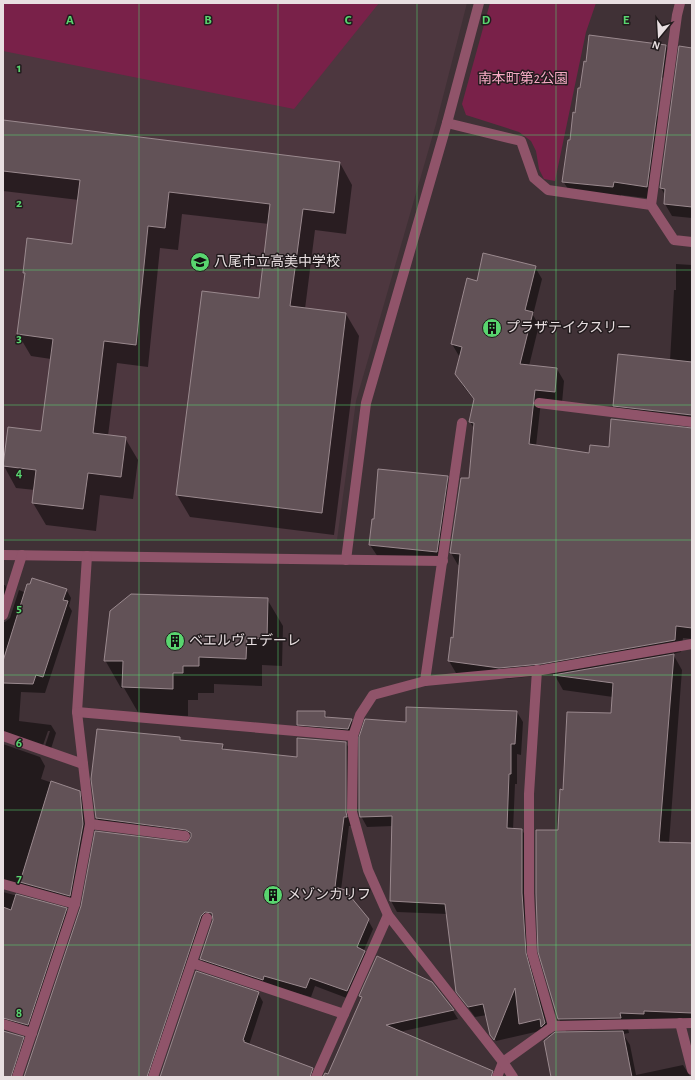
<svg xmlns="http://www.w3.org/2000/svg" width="695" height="1080" viewBox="0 0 695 1080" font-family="'Alegreya Sans','Noto Sans JP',sans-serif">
  <rect width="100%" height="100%" fill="#403136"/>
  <path fill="#4d373f" d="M3,3H467L436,124L356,401L337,540L3,539Z"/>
  <g fill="#792149">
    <path d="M3,3H379L294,109L3,51Z"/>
    <path d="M490,3H596L586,32L555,181L544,179L539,169L536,151L531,141L519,132L466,115L462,104Z"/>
  </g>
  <g fill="#0007" fill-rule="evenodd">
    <path d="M590,36L666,45L673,58L670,78L621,75L618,111L656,114L664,126L654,199L621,195L620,199L571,194L563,181L569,141H571L574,113L576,114L579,89H581L585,63H587Z"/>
    <path d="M692,116V218L672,216L665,204L666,197L661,188Z"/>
    <path d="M3,121L340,163L352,185L346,234L315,230L305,309L346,314L359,336L334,535L190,517L177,495L260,299L269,224L182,214L178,250L160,248L148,367L117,363L108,436L125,438L138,460L133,499L100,495L96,531L46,525L33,503L35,490L16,488L4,466L42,432L51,359L31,356L18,334L26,277L24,273L73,245L79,200L3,191Z"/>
    <path d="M676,264L692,265V426L621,417L614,405L670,361L674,290H676Z"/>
    <path d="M535,267L542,279L533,315L539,325L529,366L557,369L564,381L562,403L541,401L536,446L590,454L610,448L692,429V639L683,638L681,652L673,654L682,670L669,843L692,844V1028L652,1026V1029L628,1028L629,1033L623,1034L630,1045L636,1075L683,1065L690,1076L692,1077H552L567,1033L559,1019L539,952L564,791L612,714L613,697L563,690L554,674L506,679L456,673L449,661L454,639L460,565H458L451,553L470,480L475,430L470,422L475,401L463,386L456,374L460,357L459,356L452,344L468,279L478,282Z"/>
    <path d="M447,477L454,490L444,564L378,557L370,545Z"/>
    <path d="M3,585H5L10,594L3,618Z"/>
    <path d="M27,585L66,589L71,598L69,606L72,611L45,693L21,692L19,721L51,725L56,733L50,752L3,741V622H5L10,618L19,590L24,592ZM48,731H50L44,749L42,748Z"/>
    <path d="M267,599L283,626L282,666L262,665V686L214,684V693H198V700H188V716L139,714L124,688H121L105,660Z"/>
    <path d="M324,712L328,718L351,720L355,726L352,735L301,731L298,724Z"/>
    <path d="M517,712L523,722L521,755L517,754V784H515L513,830H522L528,840L531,965L551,1034L548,1036L544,1030L496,1041L490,1031L487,1015L475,1017L464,1002L457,991L447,914L397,912L391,901L393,826L367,827L361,816L407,723Z"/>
    <path d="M179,738L181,741L222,745L225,750L298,758L346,743L351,752V826H349L341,890L368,920L373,929L364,950L370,960L352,1000L315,986L311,997L206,968L201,959L214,921L211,920L154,1077H28L192,838L102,827L97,818Z"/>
    <path d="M3,744L40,757L45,766L41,779L79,792L84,801L88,833L75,904L6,887L3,890Z"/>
    <path d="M3,892L66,909L71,918L33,1033L3,1029Z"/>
    <path d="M431,982L453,1011L458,1019L399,1032L480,1077H324L329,1075L362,999L360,996Z"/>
    <path d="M258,993L263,1002L249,1045L312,1069L317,1077H161Z"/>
    <path d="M3,1032L23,1038L28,1047L18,1077H12L3,1075Z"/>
  </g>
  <g fill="#625257" stroke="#9a898e">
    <path d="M589,35L666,45L647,187L614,182L613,187L562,182L568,140H570L573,112L575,113L578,88H580L584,61L586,62Z"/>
    <path d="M679,46L692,48V207L664,204L665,189L660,188Z"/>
    <path d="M3,120L340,162L334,213L303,209L290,306L346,313L322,513L176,495L202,291L259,298L270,204L169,192L165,228L148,226L136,345L104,341L93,433L126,437L121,477L88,473L83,509L32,503L36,470L3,466L8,427L41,431L53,339L17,334L25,273H23L27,238L72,244L80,180L3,171Z"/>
    <path d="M483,253L536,266L525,310L533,312L520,364L557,368L555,392L535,390L529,444L589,453L590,445L609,447L611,419L692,428V628L676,626L675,640L541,664L499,668L448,661L451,637L453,638L460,554L450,553L461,478H469L474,423L469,422L474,399L455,374L462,347L451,344L467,278L477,281Z"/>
    <path d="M618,354L692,362V415L613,406Z"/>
    <path d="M378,469L448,476L437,552L369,545L372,519H374Z"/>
    <path d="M32,578L67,589L63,600L68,601L43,677L36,675L33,684L3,683V661L27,584H30Z"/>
    <path d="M131,594L268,598L267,639L247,638L246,659L199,657V666H183V673H173V689L122,687L123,661H104L110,611Z"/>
    <path d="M674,654L659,842L692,843V1013L644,1011V1014L620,1013L621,1018L558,1019L538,952L536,893V830H558L560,789L563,790L567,712L611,713L613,683L553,675Z"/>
    <path d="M406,707L517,711L515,744H511V774H509L507,828L522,829V893L526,953L545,1023L541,1027L540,1019L519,1024L515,988L494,1040L490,1035L483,1004L468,1007L456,992L445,904L390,901L392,816L360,817L359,811V737L365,719L406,722Z"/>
    <path d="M297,711H325V717L352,719L348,729L297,725Z"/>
    <path d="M97,729L180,737V740L223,744L222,749L297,757V738L346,742V812L347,817H344L335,887L345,890L369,919L357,947L365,951L347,991L310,978L306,988L264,976L263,980L200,959L213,920L212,913L205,912L201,916L147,1077H24L81,906L95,831L184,842H188L191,837V833L186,830L96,818L91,779Z"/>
    <path d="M51,781L80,791L83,824L70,896L20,882Z"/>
    <path d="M16,894L67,908L28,1025L3,1018V907L11,910Z"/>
    <path d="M377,956L432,982L454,1010L386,1025L493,1071L491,1077H323L325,1073L328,1074L362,997L359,996Z"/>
    <path d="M196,971L259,992L243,1040H244V1042L313,1068L310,1077H160Z"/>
    <path d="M3,1031L24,1037L11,1077H3Z"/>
    <path d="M623,1031L632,1077H551L544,1041L555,1032Z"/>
  </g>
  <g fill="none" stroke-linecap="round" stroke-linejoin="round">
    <g stroke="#90546a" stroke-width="10">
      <path d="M447,123L521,141L534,178L548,190L651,205L674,240L692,242"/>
      <path d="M651,205L677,15L680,3"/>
      <path d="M539,403L692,422"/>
      <path d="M3,555L443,561"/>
      <path d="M87,556L77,712L90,824L185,836"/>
      <path d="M346,560L366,403L447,123L479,3"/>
      <path d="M3,615L22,555"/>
      <path d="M537,670L529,794V893L532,953L553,1026"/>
      <path d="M425,681L462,423"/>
      <path d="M77,712L353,736"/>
      <path d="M3,736L83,764"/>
      <path d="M3,884L75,904"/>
      <path d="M192,963L344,1014"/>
      <path d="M680,1023L692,1070"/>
      <path d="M3,1024L32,1033"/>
      <path d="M17,1077L75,904L90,824"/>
      <path d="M153,1077L207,918"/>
      <path d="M316,1077L388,915"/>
      <path d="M497,1077L503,1062L553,1026L692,1023"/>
      <path d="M513,1077L503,1062L388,915L368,870L352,812L353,736L360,715L373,695L425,681L542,670L692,644"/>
    </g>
  </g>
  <path fill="none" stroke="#59d56f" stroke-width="1" stroke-opacity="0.55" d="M139,3V1077M278,3V1077M417,3V1077M556,3V1077M3,135H692M3,270H692M3,405H692M3,540H692M3,675H692M3,810H692M3,945H692"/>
  <defs>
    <g id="school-disc" transform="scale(1)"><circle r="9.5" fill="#59d56f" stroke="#221b1d"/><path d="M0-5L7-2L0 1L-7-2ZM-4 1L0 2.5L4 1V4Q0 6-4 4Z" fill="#111"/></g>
    <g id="building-disc" transform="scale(1)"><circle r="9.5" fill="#59d56f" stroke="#221b1d"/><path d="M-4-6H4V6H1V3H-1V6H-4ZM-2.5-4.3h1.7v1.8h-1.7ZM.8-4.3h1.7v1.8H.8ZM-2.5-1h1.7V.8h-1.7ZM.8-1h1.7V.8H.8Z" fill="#111"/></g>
  </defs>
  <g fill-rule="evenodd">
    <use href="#school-disc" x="200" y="262"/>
    <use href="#building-disc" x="492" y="328"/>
    <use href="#building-disc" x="175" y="641"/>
    <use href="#building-disc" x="273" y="895"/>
  </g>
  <g text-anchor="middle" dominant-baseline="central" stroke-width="3" stroke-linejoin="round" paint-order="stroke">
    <g font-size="14" fill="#f5aac4" stroke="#221b1d">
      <text x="523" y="79">南本町第2公園</text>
    </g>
    <g font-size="14" fill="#e8dfe1" stroke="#221b1d" text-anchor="start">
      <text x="214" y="262">八尾市立高美中学校</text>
      <text x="506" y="328">プラザテイクスリー</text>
      <text x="189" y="641">ベエルヴェデーレ</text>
      <text x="287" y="895">メゾンカリフ</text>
    </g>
  </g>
  <g font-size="13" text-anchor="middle" font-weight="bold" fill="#59d56f" stroke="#221b1d" stroke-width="3" stroke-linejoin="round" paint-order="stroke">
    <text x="70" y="24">A</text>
    <text x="208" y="24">B</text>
    <text x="348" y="24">C</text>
    <text x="486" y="24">D</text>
    <text x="626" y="24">E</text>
    <text x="19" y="72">1</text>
    <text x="19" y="207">2</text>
    <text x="19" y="342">3</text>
    <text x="19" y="477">4</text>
    <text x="19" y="612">5</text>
    <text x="19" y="747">6</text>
    <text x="19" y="882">7</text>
    <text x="19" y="1017">8</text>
  </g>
  <rect width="695" height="1080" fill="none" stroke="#e8dfe1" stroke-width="8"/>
  <g transform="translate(659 36) rotate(198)" stroke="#221b1d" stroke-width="3" paint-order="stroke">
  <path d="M0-3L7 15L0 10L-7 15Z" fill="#e8dfe1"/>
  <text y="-6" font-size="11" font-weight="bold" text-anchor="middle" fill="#e8dfe1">N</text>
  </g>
</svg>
